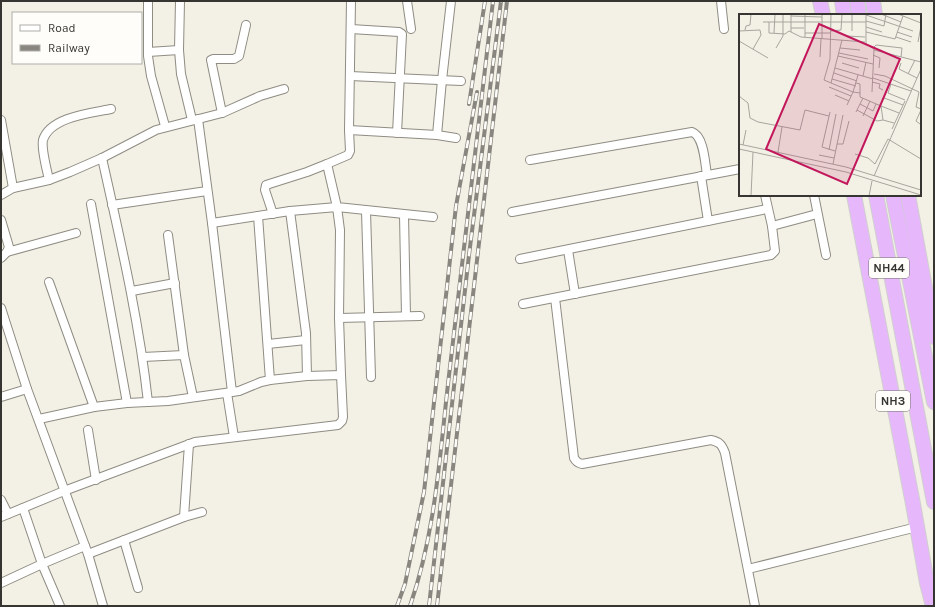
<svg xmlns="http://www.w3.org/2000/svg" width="935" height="607" viewBox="0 0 935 607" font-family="Karla,sans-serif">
  <rect width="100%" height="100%" fill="#f3f0e6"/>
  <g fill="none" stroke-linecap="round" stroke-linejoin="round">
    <g stroke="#8f8c83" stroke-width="10">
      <g id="minor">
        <path d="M148,1V56L151,76L165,126"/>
        <path d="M180,1L179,50L181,74L192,120"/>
        <path d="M407,1L411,29"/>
        <path d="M721,1L724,29"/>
        <path d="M351,29L399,32L402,34L397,133"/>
        <path d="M148,52L179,50"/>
        <path d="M350,76L461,81"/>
        <path d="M222,113L211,60L213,59H234L239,56L246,25"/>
        <path d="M198,119L212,223L232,392"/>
        <path d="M1,120L13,188"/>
        <path d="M349,130L437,135L456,138"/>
        <path d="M437,135L442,80L451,1"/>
        <path d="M102,158C120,239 139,320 148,402"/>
        <path d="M530,160L692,132C704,136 705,163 707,175"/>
        <path d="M327,164L348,155L350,151L349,130L351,1"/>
        <path d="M701,176L708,221"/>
        <path d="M49,180C47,170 41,149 43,140C50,117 91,113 111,109"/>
        <path d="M1,195L13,188L49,180L70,172L102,158L156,130L222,113L260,96L284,89"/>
        <path d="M814,195L826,255"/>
        <path d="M91,204L127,403"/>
        <path d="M112,205L207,191"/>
        <path d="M290,211L306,333L307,376"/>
        <path d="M366,211L371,377"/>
        <path d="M512,212L740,169"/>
        <path d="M273,214L265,190L266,185L307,172L327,164L337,207L433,217"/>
        <path d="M404,215L406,316"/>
        <path d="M258,216L270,380"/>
        <path d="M1,220L9,247L7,252L1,258"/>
        <path d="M212,223L290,211L337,207L340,230L339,318L341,375"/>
        <path d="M772,226L817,214"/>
        <path d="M168,235L184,355"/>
        <path d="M568,250L575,294"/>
        <path d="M7,252L76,233"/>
        <path d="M520,259L767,209"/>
        <path d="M49,282L94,407"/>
        <path d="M132,291L175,283"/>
        <path d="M555,298L574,458C576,462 578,463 582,464L711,440C720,442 722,445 725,453L755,606"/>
        <path d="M523,304L771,255L775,251L772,226L765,195"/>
        <path d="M1,308L27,389L88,554L103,606"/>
        <path d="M339,318L420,316"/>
        <path d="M268,344L306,340"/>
        <path d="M143,357L184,355L193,397"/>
        <path d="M227,393L234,437"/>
        <path d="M1,397L27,389"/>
        <path d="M88,430L96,480"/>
        <path d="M1,500L8,514"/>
        <path d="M23,508L42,564L60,606"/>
        <path d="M1,517L64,491L195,442L338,425L342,421L343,417L341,375L307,376L270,380L261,382L239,391L168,401L127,403L94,407L39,419"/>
        <path d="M184,517L189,444"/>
        <path d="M124,540L138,588"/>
        <path d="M88,554L184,517L202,512"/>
        <path d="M748,569L917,527"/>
        <path d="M1,583L42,564L85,546"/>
      </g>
    </g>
    <g stroke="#cfcfce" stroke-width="16">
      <g id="trunk">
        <path d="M820,1L823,15"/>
        <path d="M842,1L844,15"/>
        <path d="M857,1L859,15"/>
        <path d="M873,1L875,15"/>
        <path d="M854,195L913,504L927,583L933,606"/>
        <path d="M876,195L934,502"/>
        <path d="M893,195L934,402"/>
        <path d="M908,195L934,337"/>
      </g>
    </g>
    <use href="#minor" stroke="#fff" stroke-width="8"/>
    <use href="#trunk" stroke="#e6b8fb" stroke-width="14"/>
    <g stroke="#88867f" stroke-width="4">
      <g id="rail">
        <path d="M469,104L485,1"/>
        <path d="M397,606L405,584L424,492L456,206L477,92"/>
        <path d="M410,606C437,528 440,448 450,367C464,245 479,123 493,1"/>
        <path d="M429,606L469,255L501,1"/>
        <path d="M437,606L507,1"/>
      </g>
    </g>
    <use href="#rail" stroke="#fefdf9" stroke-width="2.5" stroke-dasharray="8" stroke-linecap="butt"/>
  </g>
  <g text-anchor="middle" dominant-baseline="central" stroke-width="3" stroke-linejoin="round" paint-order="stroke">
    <g fill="#fefdf9" stroke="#73716d" stroke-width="1">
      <rect x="869" y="258" width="40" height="20" rx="3"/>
      <rect x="876" y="391" width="34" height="20" rx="3"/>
    </g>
    <g font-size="12" font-weight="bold" fill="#373531">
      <text x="889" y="268">NH44</text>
      <text x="893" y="401">NH3</text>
    </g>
  </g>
  <g transform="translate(739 14)">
    <rect width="182" height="182" fill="#f3f0e6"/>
    <path fill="none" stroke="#a8a59e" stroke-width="1" d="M66,0V23M92,0L91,45L85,66L92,69L103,26M127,0V30L135,35L133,78M142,0L162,8M159,0L182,9M127,1L174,17M52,2L83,3M127,7L145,12L147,0M24,8H127M30,8V19L46,20L50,17L62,23L126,28M127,13L143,18M52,14H65M6,16L7,12L11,11L12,0M0,17L21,16L22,21L14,35M92,17L102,16L103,0M113,17V0M52,18V0M127,18L156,25L164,2M158,18L173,23M35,19L36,0M66,19H92M108,22L126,23M157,23L172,28M83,25V0M0,27L29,44M179,28L182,12M135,33L137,31L163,34L162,43M37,34L44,22V1M101,34L121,36M135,36L182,48M100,39L129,45M134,41L141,44L140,54M99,42L134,50M81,43L82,25M103,49L120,54M162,49L160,55L178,64M96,54L134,65M95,59L118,67M135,60L146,62L180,78L177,93L182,95M169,60L176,46M124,62L127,48M134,64L172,77M93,65L117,72M133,68L141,70L140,74L144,76M92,69L114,78L119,61M152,70L149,79L166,86M90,73L112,82M121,79V83L142,92L144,106L155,109M96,81L110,87M0,82L9,89L11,104L19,108L61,116L66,96L90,102M145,84L164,91M121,90L134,97L137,90M108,91L114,78L121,79V70L117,69M142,92L160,99M118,96L138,107L144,106M91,98L83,133L96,137M117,98L124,84M124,102L131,87M181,110L177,107L182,96M153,115L166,87M0,130L107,153L182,176M98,130H104L110,107M4,131L7,116M0,135L107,158L182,181M90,136L97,100M39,138L43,113M116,140L129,144L136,150L149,125L182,145M80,141L95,144M94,150L104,101M135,162L182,55M12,182L14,138M130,182L133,167"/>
    <path fill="#c2185b" fill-opacity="0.15" stroke="#c2185b" stroke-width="2" d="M80,10L161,45L108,170L27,135Z"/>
    <rect width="182" height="182" fill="none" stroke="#373531" stroke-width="2"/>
  </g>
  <rect width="935" height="607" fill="none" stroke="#373531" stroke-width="4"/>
  <rect x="12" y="12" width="130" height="52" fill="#fefdf9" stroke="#aeada9"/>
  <rect x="20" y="25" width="20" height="6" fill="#ffffff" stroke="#aeada9"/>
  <text x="48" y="32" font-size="12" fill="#373531">Road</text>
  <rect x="20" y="45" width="20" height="6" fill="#88867f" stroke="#aeada9"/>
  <text x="48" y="52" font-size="12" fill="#373531">Railway</text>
</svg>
